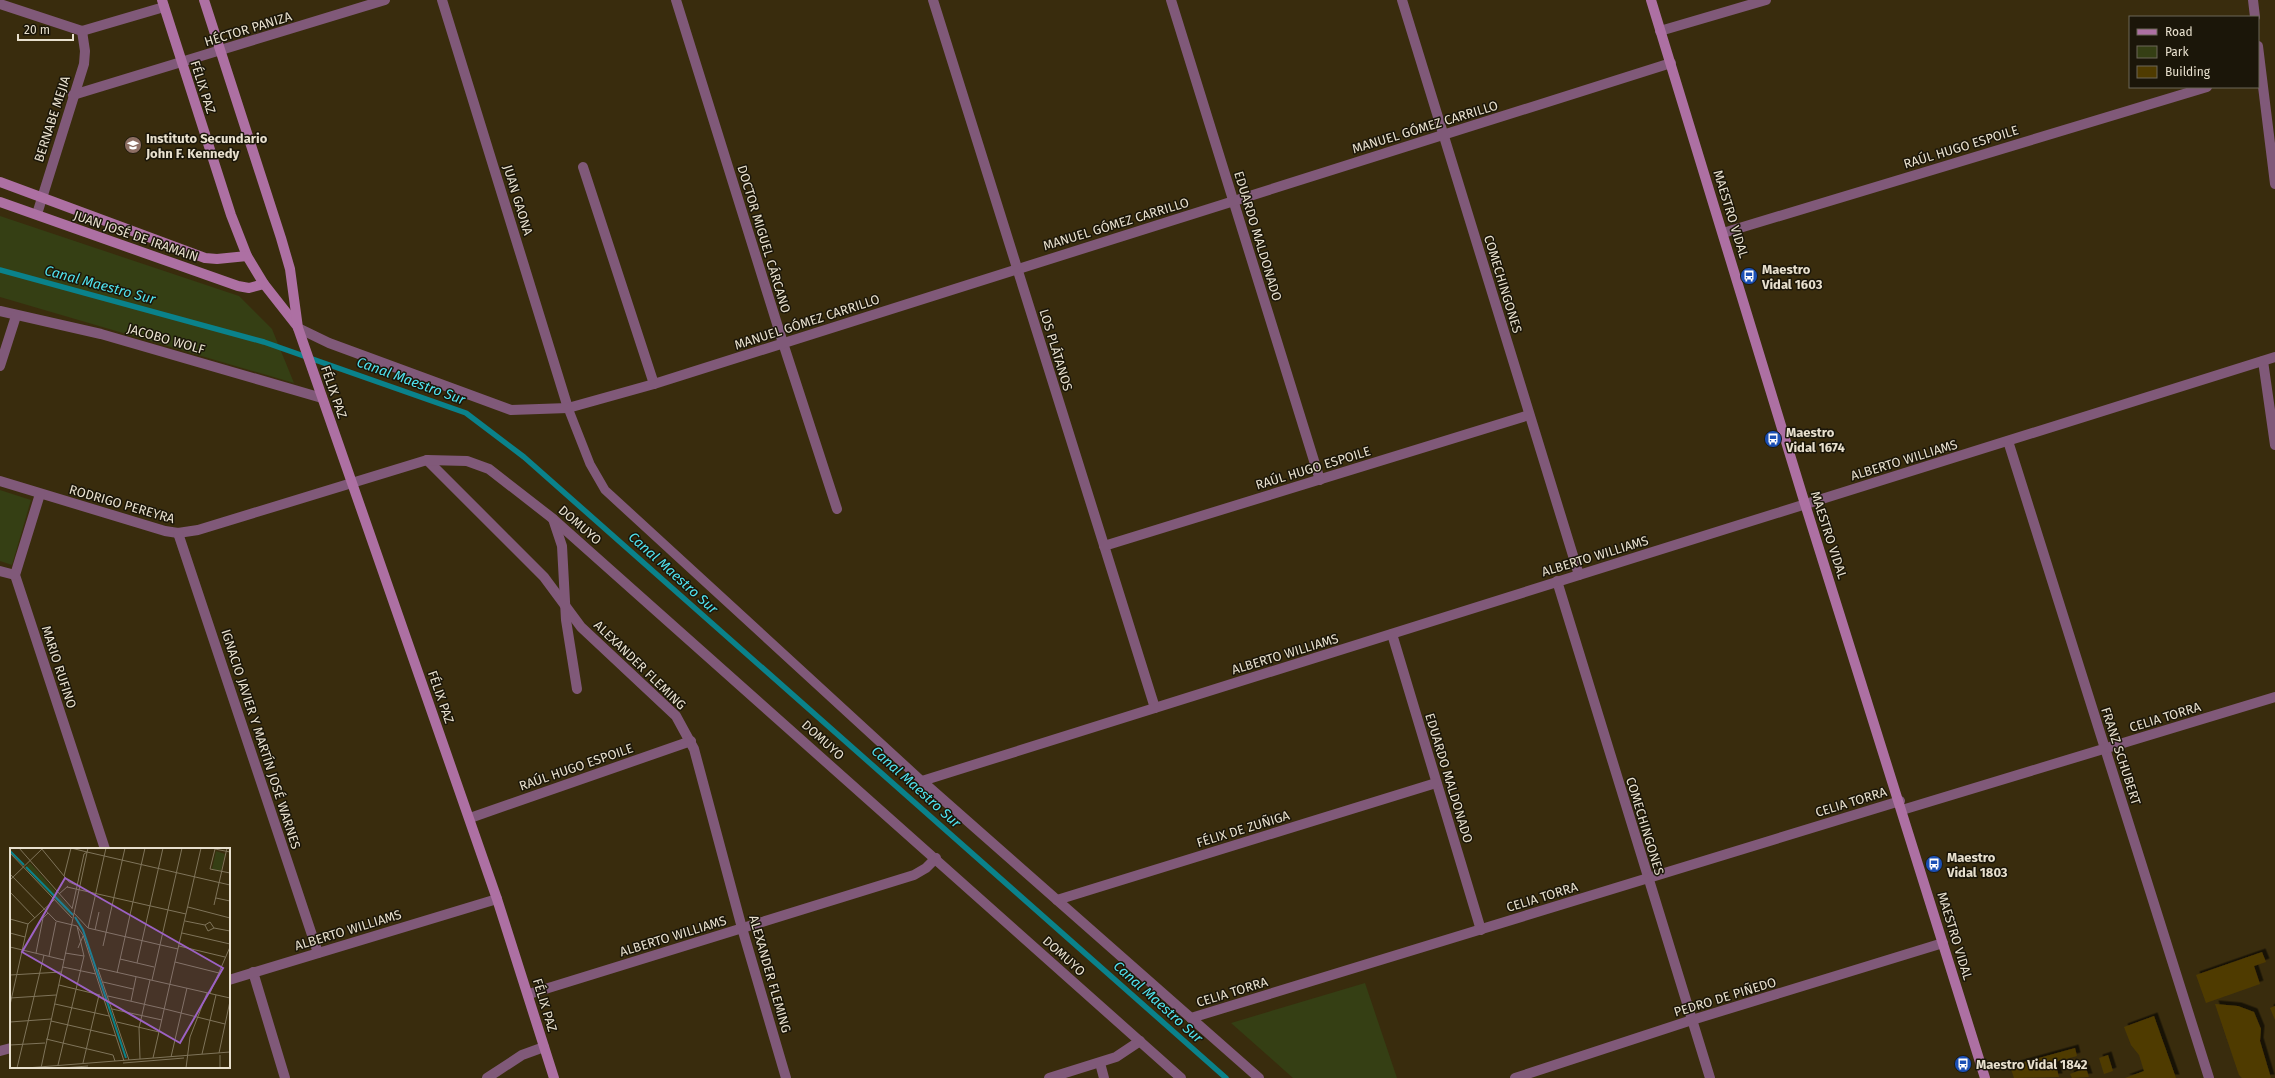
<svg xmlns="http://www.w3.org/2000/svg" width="2275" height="1078" viewBox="0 0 2275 1078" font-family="'Fira Sans',sans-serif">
  <defs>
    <filter id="shadow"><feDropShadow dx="3.5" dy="-3.5" stdDeviation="0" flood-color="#0009"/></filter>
  </defs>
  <rect width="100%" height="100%" fill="#392c0d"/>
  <g fill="#353f14">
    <path d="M0,216L239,296L272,329L294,383L0,297Z"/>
    <path d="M0,490L31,500L12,565L0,561Z"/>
    <path d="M1365,983L1397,1078H1293L1231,1023Z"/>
  </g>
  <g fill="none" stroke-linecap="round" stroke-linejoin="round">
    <path stroke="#0a828b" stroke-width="5.5" d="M0,270L264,342L466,413L524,457L1226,1078"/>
  </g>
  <g fill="#4f3b00" filter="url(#shadow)">
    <path d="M2262,952L2266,962L2254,966L2260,984L2206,1003L2196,975Z"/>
    <path d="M2215,1004L2238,1006L2254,1012L2261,1029L2260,1041L2271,1078H2242L2239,1075Z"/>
    <path d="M2275,1006V1020L2270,1008Z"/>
    <path d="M2154,1016L2176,1078H2125L2144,1071L2139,1055L2131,1045L2124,1027Z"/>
    <path d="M2075,1048L2077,1056L2055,1062L2059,1077L2014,1078L2010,1066Z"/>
    <path d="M2108,1055L2113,1071L2104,1074L2099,1058Z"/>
    <path d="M2086,1068L2089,1077L2072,1078L2070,1074Z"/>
  </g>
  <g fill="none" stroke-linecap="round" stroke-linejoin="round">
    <path stroke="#805979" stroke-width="9" d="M568,408L590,464L605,490L922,781"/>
    <g stroke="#805979" stroke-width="10">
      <path d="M442,0L568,408"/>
      <path d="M676,0L783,343L837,509"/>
      <path d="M933,0L1155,708"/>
      <path d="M1171,0L1320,480"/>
      <path d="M1402,0L1579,575"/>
      <path d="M2253,0L2255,17"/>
      <path d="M0,4L82,31L164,7"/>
      <path d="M1660,31L1766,0"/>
      <path d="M2258,46L2275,184"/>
      <path d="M73,95L385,0"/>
      <path d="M583,167L654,384"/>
      <path d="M37,214L84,64L85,51L82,31"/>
      <path d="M1723,233L2207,87"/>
      <path d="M0,311L101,334L322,398"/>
      <path d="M298,328L329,343L511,410L568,408L654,384L1671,63"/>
      <path d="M2263,361L2275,445"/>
      <path d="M0,366L16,316"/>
      <path d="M2008,441L2209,1078"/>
      <path d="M427,460L544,577L581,627L676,716L694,749L742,928L786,1078"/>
      <path d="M0,481L165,531L178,533L198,530L427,460L467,461L489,469L552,518L1181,1078"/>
      <path d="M40,494L15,575L105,849"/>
      <path d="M553,519L562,546L566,620L577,689"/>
      <path d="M178,533L318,953"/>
      <path d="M1104,546L1529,415"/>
      <path d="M0,571L15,575"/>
      <path d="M1557,581L1710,1078"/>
      <path d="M1392,634L1481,930"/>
      <path d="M922,781L2275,357"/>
      <path d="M922,781L1259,1078"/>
      <path d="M1902,810L2275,697"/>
      <path d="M470,818L691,741"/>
      <path d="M1057,900L1436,783"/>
      <path d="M253,972L285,1078"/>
      <path d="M229,980L497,899"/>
      <path d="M529,994L914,875L926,868L936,858"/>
      <path d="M1191,1018L1900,801"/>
      <path d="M0,1051L11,1048"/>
      <path d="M1100,1063L1104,1078"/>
      <path d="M487,1078L522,1055L544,1047"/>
      <path d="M1049,1078L1116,1057L1140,1041"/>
      <path d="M1515,1078L1692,1020L1943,943"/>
    </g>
    <g stroke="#ad70a3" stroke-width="10">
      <path d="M162,0L231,215L247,256L264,284L297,326"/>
      <path d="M204,0L281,238L290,269L298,328L497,899L554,1078"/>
      <path d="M1651,0L1805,504L1985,1078"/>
      <path d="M0,182L205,258L217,259L247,256"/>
      <path d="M0,202L238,286L249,288L264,284"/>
    </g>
  </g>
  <defs>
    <g id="school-disc" transform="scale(0.9)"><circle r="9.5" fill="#8d6e63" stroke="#1b1609"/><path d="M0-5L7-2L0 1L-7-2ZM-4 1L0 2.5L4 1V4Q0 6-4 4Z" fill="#fff"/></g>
    <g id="bus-disc" transform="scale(0.9)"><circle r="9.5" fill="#1a4fb4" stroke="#1b1609"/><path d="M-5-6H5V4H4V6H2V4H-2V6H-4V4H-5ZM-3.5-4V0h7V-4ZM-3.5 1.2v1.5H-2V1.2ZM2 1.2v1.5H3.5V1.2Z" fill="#fff"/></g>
  </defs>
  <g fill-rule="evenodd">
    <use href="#school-disc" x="133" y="145"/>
    <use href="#bus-disc" x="1749" y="276"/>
    <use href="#bus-disc" x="1773" y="439"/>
    <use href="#bus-disc" x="1934" y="864"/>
    <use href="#bus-disc" x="1963" y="1064"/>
  </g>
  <g text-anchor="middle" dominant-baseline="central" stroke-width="3" stroke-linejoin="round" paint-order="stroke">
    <g font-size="13" fill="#e8e0ce" stroke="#1b1609">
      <text transform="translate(248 29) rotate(-17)">HÉCTOR PANIZA</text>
      <text transform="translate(203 87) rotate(72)">FÉLIX PAZ</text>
      <text transform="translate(52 119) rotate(-72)">BERNABE MEJIA</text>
      <text transform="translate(1425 127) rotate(-17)">MANUEL GÓMEZ CARRILLO</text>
      <text transform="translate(1961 147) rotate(-17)">RAÚL HUGO ESPOILE</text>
      <text transform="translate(518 200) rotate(73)">JUAN GAONA</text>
      <text transform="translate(1731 214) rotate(73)">MAESTRO VIDAL</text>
      <text transform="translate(1116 224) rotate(-17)">MANUEL GÓMEZ CARRILLO</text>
      <text transform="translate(136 236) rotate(19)">JUAN JOSÉ DE IRAMAIN</text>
      <text transform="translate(1258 236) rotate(73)">EDUARDO MALDONADO</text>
      <text transform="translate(764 239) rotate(73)">DOCTOR MIGUEL CÁRCANO</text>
      <text transform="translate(1503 284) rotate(73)">COMECHINGONES</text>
      <text transform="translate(807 322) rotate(-18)">MANUEL GÓMEZ CARRILLO</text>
      <text transform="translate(166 339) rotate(16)">JACOBO WOLF</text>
      <text transform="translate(1056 350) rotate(73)">LOS PLÁTANOS</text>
      <text transform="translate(334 392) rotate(71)">FÉLIX PAZ</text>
      <text transform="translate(1904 460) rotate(-17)">ALBERTO WILLIAMS</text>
      <text transform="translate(1313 468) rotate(-17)">RAÚL HUGO ESPOILE</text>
      <text transform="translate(122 504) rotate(16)">RODRIGO PEREYRA</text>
      <text transform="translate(580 525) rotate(41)">DOMUYO</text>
      <text transform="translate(1829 535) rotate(72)">MAESTRO VIDAL</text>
      <text transform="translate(1595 556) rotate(-17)">ALBERTO WILLIAMS</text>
      <text transform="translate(1285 654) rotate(-17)">ALBERTO WILLIAMS</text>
      <text transform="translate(640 665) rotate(44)">ALEXANDER FLEMING</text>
      <text transform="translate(59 667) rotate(72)">MARIO RUFINO</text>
      <text transform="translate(441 697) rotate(71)">FÉLIX PAZ</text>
      <text transform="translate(2165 717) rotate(-17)">CELIA TORRA</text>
      <text transform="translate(261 739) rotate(72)">IGNACIO JAVIER Y MARTÍN JOSÉ WARNES</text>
      <text transform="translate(823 740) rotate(42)">DOMUYO</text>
      <text transform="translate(2121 756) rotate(72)">FRANZ SCHUBERT</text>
      <text transform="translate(576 767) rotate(-19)">RAÚL HUGO ESPOILE</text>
      <text transform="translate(1449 778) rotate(73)">EDUARDO MALDONADO</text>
      <text transform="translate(1851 802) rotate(-17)">CELIA TORRA</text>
      <text transform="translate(1645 826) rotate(73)">COMECHINGONES</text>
      <text transform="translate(1243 829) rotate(-17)">FÉLIX DE ZUÑIGA</text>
      <text transform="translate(1542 897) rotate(-17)">CELIA TORRA</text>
      <text transform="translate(348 930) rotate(-17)">ALBERTO WILLIAMS</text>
      <text transform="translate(673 936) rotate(-17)">ALBERTO WILLIAMS</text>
      <text transform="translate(1955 936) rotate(73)">MAESTRO VIDAL</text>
      <text transform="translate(1064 956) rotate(42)">DOMUYO</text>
      <text transform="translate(770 974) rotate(74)">ALEXANDER FLEMING</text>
      <text transform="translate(1232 992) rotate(-17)">CELIA TORRA</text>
      <text transform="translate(1725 997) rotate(-17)">PEDRO DE PIÑEDO</text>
      <text transform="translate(545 1005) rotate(73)">FÉLIX PAZ</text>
    </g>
    <g font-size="13" font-weight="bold" fill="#e8e0ce" stroke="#1b1609" text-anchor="start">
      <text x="146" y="138">Instituto Secundario<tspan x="146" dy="15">John F. Kennedy</tspan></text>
      <text x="1762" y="269">Maestro<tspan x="1762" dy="15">Vidal 1603</tspan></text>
      <text x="1786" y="432">Maestro<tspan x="1786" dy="15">Vidal 1674</tspan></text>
      <text x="1947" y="857">Maestro<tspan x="1947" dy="15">Vidal 1803</tspan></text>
      <text x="1976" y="1064">Maestro Vidal 1842</text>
    </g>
    <g font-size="14" font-style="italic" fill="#50e2ee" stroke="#1b1609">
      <text transform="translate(100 285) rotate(15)">Canal Maestro Sur</text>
      <text transform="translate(411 381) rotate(20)">Canal Maestro Sur</text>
      <text transform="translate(673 573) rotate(42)">Canal Maestro Sur</text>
      <text transform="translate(916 787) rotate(42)">Canal Maestro Sur</text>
      <text transform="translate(1158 1002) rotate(42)">Canal Maestro Sur</text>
    </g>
  </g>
  <g transform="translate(10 848)">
    <rect width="220" height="220" fill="#392c0d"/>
    <path d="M206,3L215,6L211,23L202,21ZM20,15L60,60V68L15,20Z" fill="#353f14"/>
    <path fill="none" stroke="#0a828b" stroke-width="2" d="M0,3L14,17M16,19L63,67M65,69L73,82L116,210"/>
    <path fill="none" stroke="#7f745a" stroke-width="1" d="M9,0L62,60M31,0L59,34L66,37M61,0L77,4M77,4L220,37M220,4L205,1L200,21L220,25M0,5L62,70M0,26L46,73L67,78M54,28L61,0M0,32L33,0M57,39L176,66M0,44L25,70M49,46L58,38M206,50L220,53M204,57L217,0M178,59L220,70M62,61L74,6L77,4M64,65L78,80L168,101M0,71L18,76M175,73L195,77L198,83L204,80M18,76L44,52M195,77L200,74L204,80L220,83M67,78L73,87L114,213M78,80L96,0M85,82L89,64M0,85L15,89M172,85L220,96M93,98L115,0M169,98L215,109M0,99L54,112M68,100L73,88M26,105L33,70L38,65M55,105L74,108M39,108L46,74M110,111L144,119M165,114L209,125M127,115L153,0M53,119L86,126M88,120L220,150M88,121L119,212M107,125L135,0M0,127L51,124M142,132L172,0M93,134L123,141M49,137L90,147M200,145L220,99M98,148L155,161M0,150L46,147M121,153L126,129M45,156L99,168M0,157L18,76M102,161L152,172M155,161L215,176M41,173L106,188M0,174L41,171M107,174L149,184M36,191L103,207L105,213M0,197L35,195M209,205L220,153M192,206L206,147M210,207V220M161,209L177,140M143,210L191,0M130,211L129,180L140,132M73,215L89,147M113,215L174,210M48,217L74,108L67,78M7,220L34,107M16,220L220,204M31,220L78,0M52,220L78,218M176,220L180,189L197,145"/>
    <path fill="#9c62c4" fill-opacity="0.15" stroke="#9c62c4" stroke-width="2" d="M55,30L213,120L170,195L12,104Z"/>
    <rect width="220" height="220" fill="none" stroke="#e8e0ce" stroke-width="2"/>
  </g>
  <rect x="2129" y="16" width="130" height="72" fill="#1b1609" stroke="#6d6758"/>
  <rect x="2137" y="29" width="20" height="6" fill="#ad70a3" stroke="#6d6758"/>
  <text x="2165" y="36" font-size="12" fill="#e8e0ce">Road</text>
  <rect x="2137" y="46" width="20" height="12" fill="#353f14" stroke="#6d6758"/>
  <text x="2165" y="56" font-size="12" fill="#e8e0ce">Park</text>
  <rect x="2137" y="66" width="20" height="12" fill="#4f3b00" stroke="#6d6758"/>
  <text x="2165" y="76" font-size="12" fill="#e8e0ce">Building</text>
  <path d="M18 34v6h55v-6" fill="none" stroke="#e8e0ce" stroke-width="2"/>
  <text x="24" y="34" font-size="12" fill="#e8e0ce" stroke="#1b1609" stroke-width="3" paint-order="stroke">20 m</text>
</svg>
